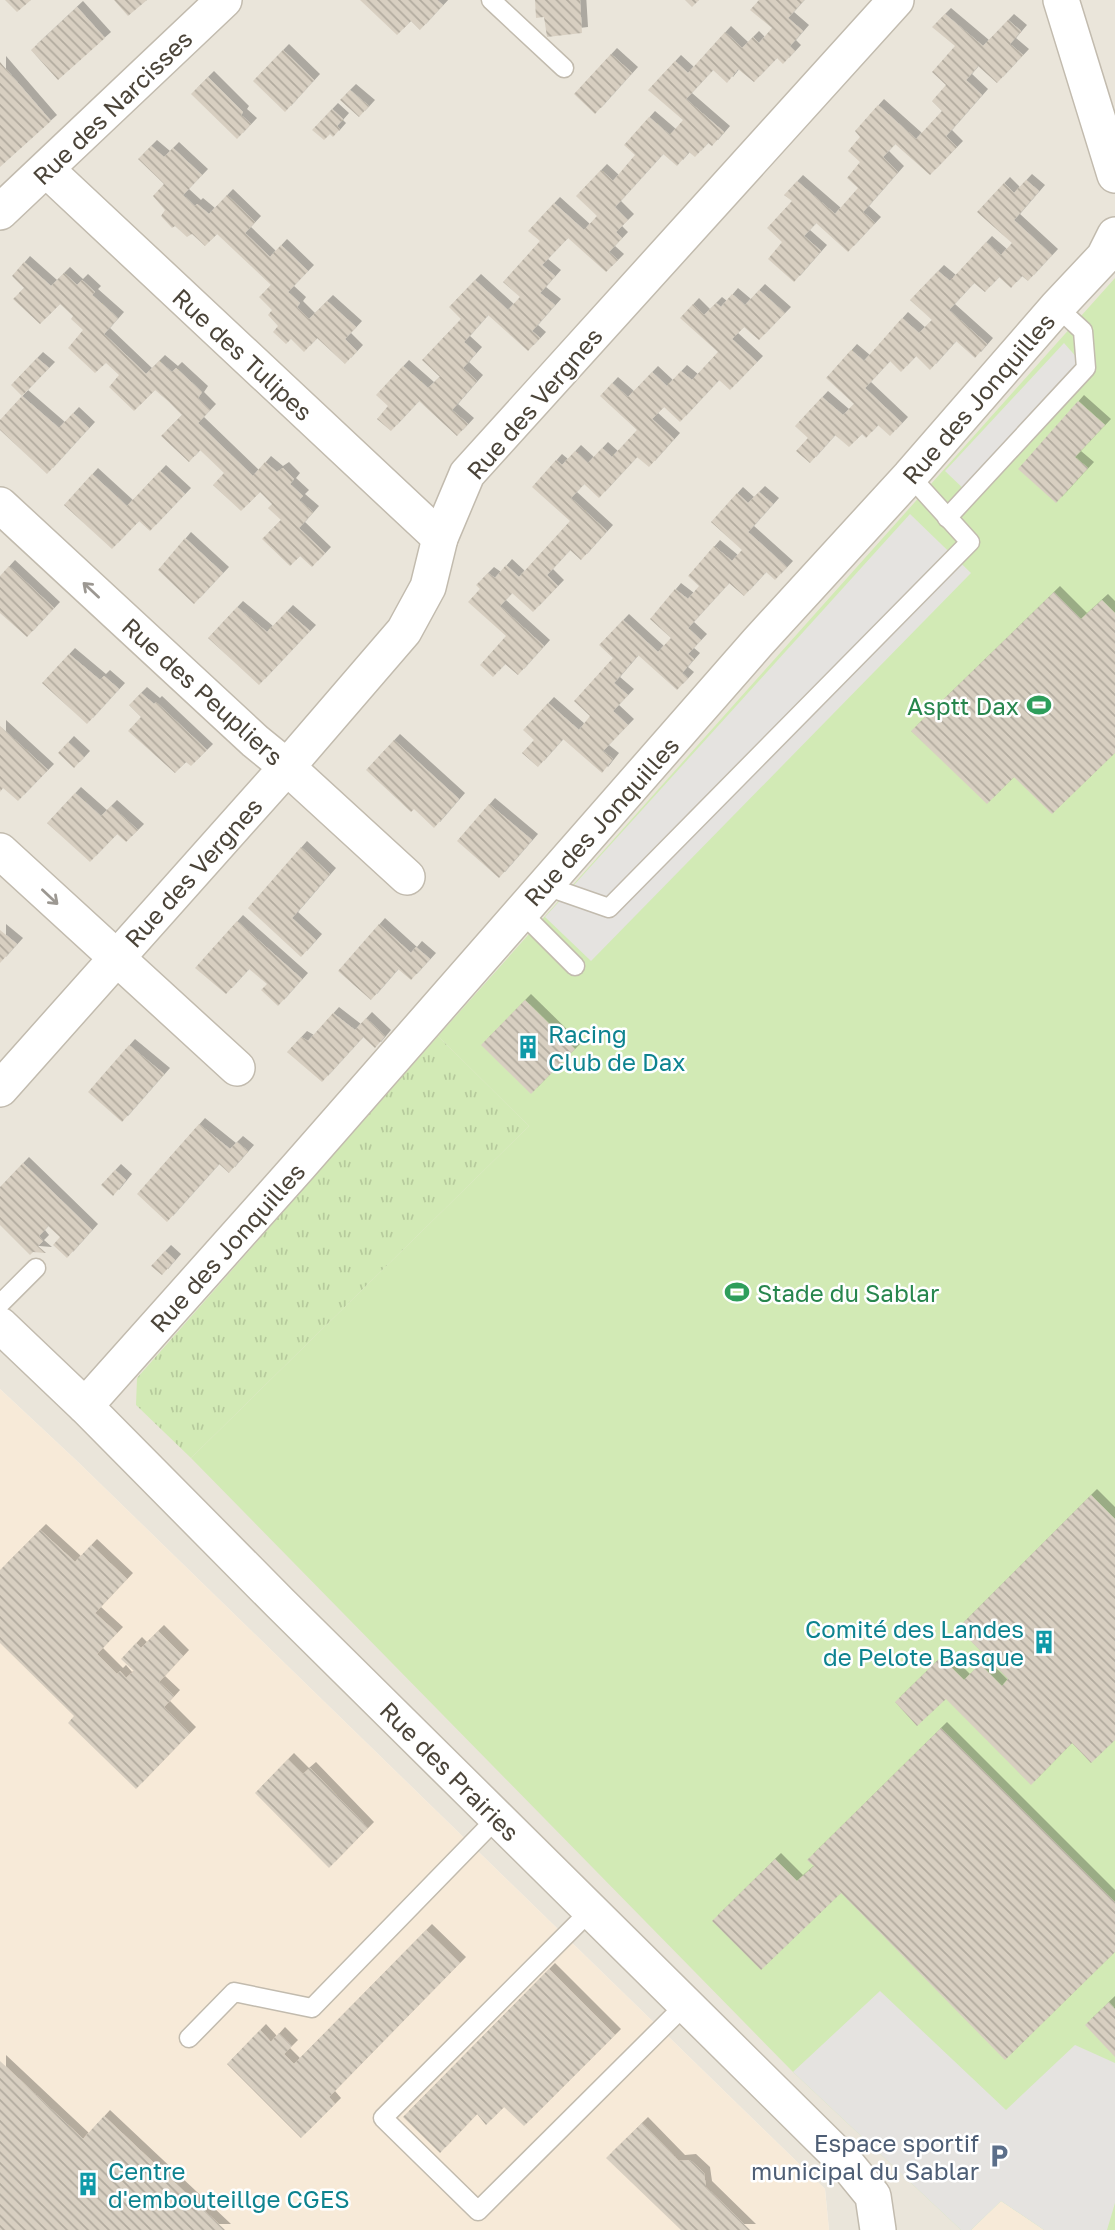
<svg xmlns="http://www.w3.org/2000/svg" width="1115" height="2230" viewBox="0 0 1115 2230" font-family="'Golos Text',sans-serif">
  <defs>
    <pattern id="grass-tufts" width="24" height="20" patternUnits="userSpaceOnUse" patternTransform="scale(1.75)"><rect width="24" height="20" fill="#d2eab5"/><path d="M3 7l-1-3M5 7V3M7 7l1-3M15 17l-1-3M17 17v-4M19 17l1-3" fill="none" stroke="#b6ca9c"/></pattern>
    <pattern id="building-back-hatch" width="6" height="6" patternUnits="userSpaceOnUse" patternTransform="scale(1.75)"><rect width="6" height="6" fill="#d8cfc1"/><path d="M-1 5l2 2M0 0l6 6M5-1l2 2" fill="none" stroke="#b1aa9e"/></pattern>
    <filter id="shadow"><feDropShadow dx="6" dy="-6" stdDeviation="0" flood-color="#0004"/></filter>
  </defs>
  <rect width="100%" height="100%" fill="#f6f3ec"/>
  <path fill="#eae5da" d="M0,0H1115V2230H1044L1001,2201L971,2230H829L825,2189L78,1462L0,1389Z"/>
  <g fill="#f7ead8">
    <path d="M0,1389L78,1462L825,2189L829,2230H0Z"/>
    <path d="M1001,2201L1044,2230H971Z"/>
  </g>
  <path fill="url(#grass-tufts)" d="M438,1036L529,1126L191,1458L136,1405L137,1378Z"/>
  <path fill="#d2eab5" d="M1115,278V2230H1044L1001,2201L971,2230H961L793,2072L191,1458L529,1126L438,1036Z"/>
  <g fill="#e5e3e0">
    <path d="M1064,343L1086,368L969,494L945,471Z"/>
    <path d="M910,514L971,573L591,961L545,917Z"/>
    <path d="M880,1991L1006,2110L1075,2045L1115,2063V2203L1107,2230H1044L1001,2201L971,2230H961L793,2072Z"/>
  </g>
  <g fill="url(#building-back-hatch)" filter="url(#shadow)">
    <path d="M5,0H31L17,12Z"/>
    <path d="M114,0H147L128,16Z"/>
    <path d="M360,0H437L443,5L420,30L411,21L397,35Z"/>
    <path d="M535,0H580L582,33L547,37L544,17L536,18Z"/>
    <path d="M685,0H699L692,7Z"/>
    <path d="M759,0H804L788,18L803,31L790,46L795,51L783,64L777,58L754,82L738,69L727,83L713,70L686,99L724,132L712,146L708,143L695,157L689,152L677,166L663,154L615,207L628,220L616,232L622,238L609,252L618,260L606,272L568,238L542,265L555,276L540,293L555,305L532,331L540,338L528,351L488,315L464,342L476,353L463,368L477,381L452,410L468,424L457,436L419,401L391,431L377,419L388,406L376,395L403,366L428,388L440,377L422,360L461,319L449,307L475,280L508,310L520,297L503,282L540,241L528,231L554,203L584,230L597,216L576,196L601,170L613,181L635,155L624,145L649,117L670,135L683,120L648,90L675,61L688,73L725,32L742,48L753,37L759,43L772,28L750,10Z"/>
    <path d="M77,7L105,38L58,80L31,50Z"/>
    <path d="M945,14L983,46L1008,20L1021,31L1010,44L1023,55L997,83L978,66L966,80L982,95L946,136L957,147L930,175L895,144L883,157L898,172L863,212L875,223L848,252L816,223L804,236L821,251L794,282L768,259L782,242L767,228L792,201L784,195L797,181L835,214L858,188L847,178L860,162L848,151L860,137L855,131L878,105L916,139L942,111L932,101L946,85L932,72L955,46L932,27Z"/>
    <path d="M283,50L314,80L285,112L253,81Z"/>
    <path d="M611,54L632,73L595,114L574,94Z"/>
    <path d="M0,62L51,121L0,167Z"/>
    <path d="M208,77L243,112L241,115L251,124L237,139L191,94Z"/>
    <path d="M350,90L369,106L359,117L340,100Z"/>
    <path d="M332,109L343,119L337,126L340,129L333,137L330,134L324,140L312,130Z"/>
    <path d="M151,146L164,157L173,148L202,175L183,195L195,206L197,204L209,214L227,195L255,222L245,233L270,257L281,245L308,271L288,292L300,303L297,307L309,319L327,301L356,327L345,339L357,351L345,364L317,338L304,352L291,339L286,344L273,332L278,326L268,315L272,310L259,297L271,285L217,234L205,246L192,234L187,237L175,226L172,228L161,216L165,210L153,196L164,184L138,159Z"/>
    <path d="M1026,180L1039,191L1014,220L1052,255L1028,281L1022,276L1011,288L999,277L985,292L974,283L949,310L987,344L975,358L956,341L930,370L916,356L901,372L890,361L865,388L902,423L890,436L878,425L866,438L862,434L849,447L835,435L810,463L796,451L808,438L795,426L822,397L843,415L854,404L826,378L851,350L864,361L902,318L919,333L932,320L910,300L938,271L950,281L986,242L1001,255L1012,243L977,212L1004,183L1014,193Z"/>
    <path d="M24,262L51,286L64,273L77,285L82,280L95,292L92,295L118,318L104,334L146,374L159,361L172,372L176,368L202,392L198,398L210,410L198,423L253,476L265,462L277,472L283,468L294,479L290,484L303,496L299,500L313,512L299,528L325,553L312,567L300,556L290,566L262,539L281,520L268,508L272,504L260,492L241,511L213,485L224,473L200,450L189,462L161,436L182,415L169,402L155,390L134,411L109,387L119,375L106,363L95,373L68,348L83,330L71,319L73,316L60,304L40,324L13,299L24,288L12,276Z"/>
    <path d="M759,290L785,313L759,340L744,327L732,339L757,362L730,390L719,380L680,422L664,407L652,419L674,439L649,467L637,457L599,498L584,484L571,498L607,531L581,560L570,550L559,562L547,575L558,586L533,612L512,593L500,606L544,646L518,675L505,664L493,677L480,665L506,636L468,602L480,589L476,585L488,573L495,578L506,565L519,577L570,521L532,487L556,460L562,465L575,451L588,463L602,448L612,457L637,430L600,396L612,383L628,397L652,372L667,386L681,371L692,380L718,352L680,318L693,304L704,315L716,303L721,307L732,294L745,305Z"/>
    <path d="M37,358L49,368L22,396L11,385Z"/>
    <path d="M22,396L59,428L73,413L89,428L47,474L0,430V420Z"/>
    <path d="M1078,401L1105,425L1075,457L1088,468L1056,503L1018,469Z"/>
    <path d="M160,471L185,494L150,531L139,521L112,549L64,505L92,474L127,506Z"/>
    <path d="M759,492L773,504L748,532L787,567L775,580L766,572L744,596L729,583L688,628L701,640L688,654L694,659L682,673L688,678L677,690L638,655L614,683L628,695L613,711L628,725L603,751L613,759L602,773L563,739L538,767L522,753L534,740L523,730L548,703L579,730L590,716L574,701L613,658L599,645L623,620L658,652L671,638L650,619L675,589L688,599L699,586L688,576L714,546L732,561L742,550L711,522L737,493L748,503Z"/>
    <path d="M185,538L223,573L194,604L158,570Z"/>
    <path d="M9,566L54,608L27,637L0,613V576Z"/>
    <path d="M1054,592L1081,619L1102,600L1115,613V753L1052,814L1014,777L987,804L911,731Z"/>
    <path d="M237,607L267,632L287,611L310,631L259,685L208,638Z"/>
    <path d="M69,654L100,680L104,676L119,689L87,724L42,683Z"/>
    <path d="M141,693L154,704L156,702L207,750L191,766L186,762L175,773L128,731L141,717L129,705Z"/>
    <path d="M0,726L48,770L18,801L3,788L0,792Z"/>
    <path d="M394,740L459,799L434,828L414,809L411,812L366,770Z"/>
    <path d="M68,742L84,757L74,768L58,753Z"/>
    <path d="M75,793L101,816L111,806L138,830L126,842L117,834L90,862L47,823Z"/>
    <path d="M489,804L532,840L499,878L457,841Z"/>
    <path d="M301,847L330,874L292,918L316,940L301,957L248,908Z"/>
    <path d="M237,921L302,979L278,1006L261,990L267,984L249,969L226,994L195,968Z"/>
    <path d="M379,924L411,953L416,947L430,959L411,980L398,969L371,1000L338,971Z"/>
    <path d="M0,930L17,944L0,963Z"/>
    <path d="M525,1000L575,1049L531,1094L481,1045Z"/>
    <path d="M333,1013L355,1030L366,1018L385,1036L375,1048L363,1037L322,1082L287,1052L301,1037L308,1041Z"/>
    <path d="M129,1045L164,1074L122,1122L88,1092Z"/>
    <path d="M199,1124L230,1149L237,1142L248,1151L229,1173L219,1164L167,1222L137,1194Z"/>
    <path d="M23,1163L92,1230L67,1258L53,1245L60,1237L48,1226L39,1236L43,1241L38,1246L46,1253L33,1252L30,1255L0,1225V1187Z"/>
    <path d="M115,1170L126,1180L113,1196L101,1185Z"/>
    <path d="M165,1251L175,1260L162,1275L151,1266Z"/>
    <path d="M1091,1495L1115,1519V1740L1091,1763L1072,1743L1031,1785L946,1699L917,1726L895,1702L941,1657L964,1680L980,1664L1002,1686L1008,1679L958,1628Z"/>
    <path d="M40,1530L75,1562L91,1545L127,1579L95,1613L117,1633L97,1654L117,1674L120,1671L126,1678L134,1671L121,1659L136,1643L141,1648L158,1631L183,1656L159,1682L174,1696L164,1707L190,1733L136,1789L68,1723L74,1716L0,1643V1570Z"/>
    <path d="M941,1728L1115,1902V1952L1005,2060L841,1893L761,1970L712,1921L775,1859L797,1881L814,1866L807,1860Z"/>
    <path d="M288,1759L303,1774L310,1768L368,1828L329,1868L255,1793Z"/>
    <path d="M426,1930L460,1963L329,2097L335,2104L301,2138L227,2064L260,2030L271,2042L279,2033L292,2046L284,2054L294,2064Z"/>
    <path d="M549,1969L615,2035L524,2126L504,2107L486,2125L477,2114L440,2153L403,2117Z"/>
    <path d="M1109,2002L1115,2009V2057L1085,2025Z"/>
    <path d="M0,2061L83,2139L104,2116L225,2230H0Z"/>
    <path d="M642,2123L679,2161L690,2160L704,2173L706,2187L750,2230H681L606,2158Z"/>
  </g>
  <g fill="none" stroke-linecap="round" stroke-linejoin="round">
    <g stroke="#c2bbae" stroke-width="21">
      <g id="service">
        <path d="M491,0L564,68"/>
        <path d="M947,518L1086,368L1083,331L1057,307"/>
        <path d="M543,885L609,908L970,542L910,476"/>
        <path d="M520,911L575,966"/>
        <path d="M0,1304L36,1268"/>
        <path d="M590,1911L383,2118L478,2211L685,2005"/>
        <path d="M189,2038L234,1992L312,2008L497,1818"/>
      </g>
    </g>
    <g stroke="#c2bbae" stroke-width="38">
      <g id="minor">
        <path d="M1061,0L1115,175"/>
        <path d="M47,170L440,538"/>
        <path d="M0,212L224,0"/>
        <path d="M0,505L255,741L287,767L407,877"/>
        <path d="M0,851L237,1068"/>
        <path d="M0,1089L287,767L404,631L428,587L440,538L467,474L896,0"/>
        <path d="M0,1325L85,1406L280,1603L846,2163L873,2196L878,2230"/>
        <path d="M85,1406L299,1166L758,642L910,476L1057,307L1104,257L1115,235"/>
      </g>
    </g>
    <use href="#service" stroke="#fff" stroke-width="18"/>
    <use href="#minor" stroke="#fff" stroke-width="35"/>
  </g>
  <defs><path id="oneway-shaft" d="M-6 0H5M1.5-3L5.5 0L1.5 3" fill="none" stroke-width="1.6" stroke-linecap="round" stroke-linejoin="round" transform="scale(1.75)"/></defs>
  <g stroke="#9c9892">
    <use href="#oneway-shaft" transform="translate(91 590) rotate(-137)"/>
    <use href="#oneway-shaft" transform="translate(50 897) rotate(43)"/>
  </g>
  <defs>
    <g id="stadium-bare" transform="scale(1.89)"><path d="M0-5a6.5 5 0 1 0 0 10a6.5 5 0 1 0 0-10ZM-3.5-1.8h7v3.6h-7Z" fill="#2e9e5b" stroke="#fff" stroke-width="2.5" paint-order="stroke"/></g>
    <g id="building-bare" transform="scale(1.89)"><path d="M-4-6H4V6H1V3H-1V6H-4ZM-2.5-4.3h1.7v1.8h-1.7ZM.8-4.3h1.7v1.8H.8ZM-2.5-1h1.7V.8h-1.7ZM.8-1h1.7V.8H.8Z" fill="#0f9aa8" stroke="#fff" stroke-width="2.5" paint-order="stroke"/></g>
    <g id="parking-bare" transform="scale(1.89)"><path d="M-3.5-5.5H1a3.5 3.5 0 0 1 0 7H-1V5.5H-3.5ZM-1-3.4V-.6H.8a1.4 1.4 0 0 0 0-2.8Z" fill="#5c6f8a" stroke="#fff" stroke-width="2.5" paint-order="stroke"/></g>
  </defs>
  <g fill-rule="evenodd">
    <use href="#stadium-bare" x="1039" y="705"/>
    <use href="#building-bare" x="528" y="1047"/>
    <use href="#stadium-bare" x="737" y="1292"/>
    <use href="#building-bare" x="1044" y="1642"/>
    <use href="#parking-bare" x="999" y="2156"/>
    <use href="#building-bare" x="88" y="2184"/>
  </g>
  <g text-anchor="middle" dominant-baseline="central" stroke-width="5" stroke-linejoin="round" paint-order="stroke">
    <g font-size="24" fill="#4b4439" stroke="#fff">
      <text transform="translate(112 107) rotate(-44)">Rue des Narcisses</text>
      <text transform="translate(243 354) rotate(43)">Rue des Tulipes</text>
      <text transform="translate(978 398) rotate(-49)">Rue des Jonquilles</text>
      <text transform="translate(534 403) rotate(-49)">Rue des Vergnes</text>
      <text transform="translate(203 691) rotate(42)">Rue des Peupliers</text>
      <text transform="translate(601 821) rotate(-48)">Rue des Jonquilles</text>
      <text transform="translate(193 872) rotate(-48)">Rue des Vergnes</text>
      <text transform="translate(227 1247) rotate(-48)">Rue des Jonquilles</text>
      <text transform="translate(450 1771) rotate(45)">Rue des Prairies</text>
    </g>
    <g font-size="24" fill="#27864d" stroke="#fff" text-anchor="end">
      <text x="1019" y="705">Asptt Dax</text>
      <text x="757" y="1292" text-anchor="start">Stade du Sablar</text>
    </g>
    <g font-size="24" fill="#0d838f" stroke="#fff" text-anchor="start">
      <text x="548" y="1033">Racing<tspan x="548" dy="28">Club de Dax</tspan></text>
      <text x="1024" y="1628" text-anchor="end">Comité des Landes<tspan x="1024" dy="28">de Pelote Basque</tspan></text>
      <text x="108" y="2170">Centre<tspan x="108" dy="28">d'embouteillge CGES</tspan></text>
    </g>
    <g font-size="24" fill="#4e5e75" stroke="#fff" text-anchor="end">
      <text x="979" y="2142">Espace sportif<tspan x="979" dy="28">municipal du Sablar</tspan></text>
    </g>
  </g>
</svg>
